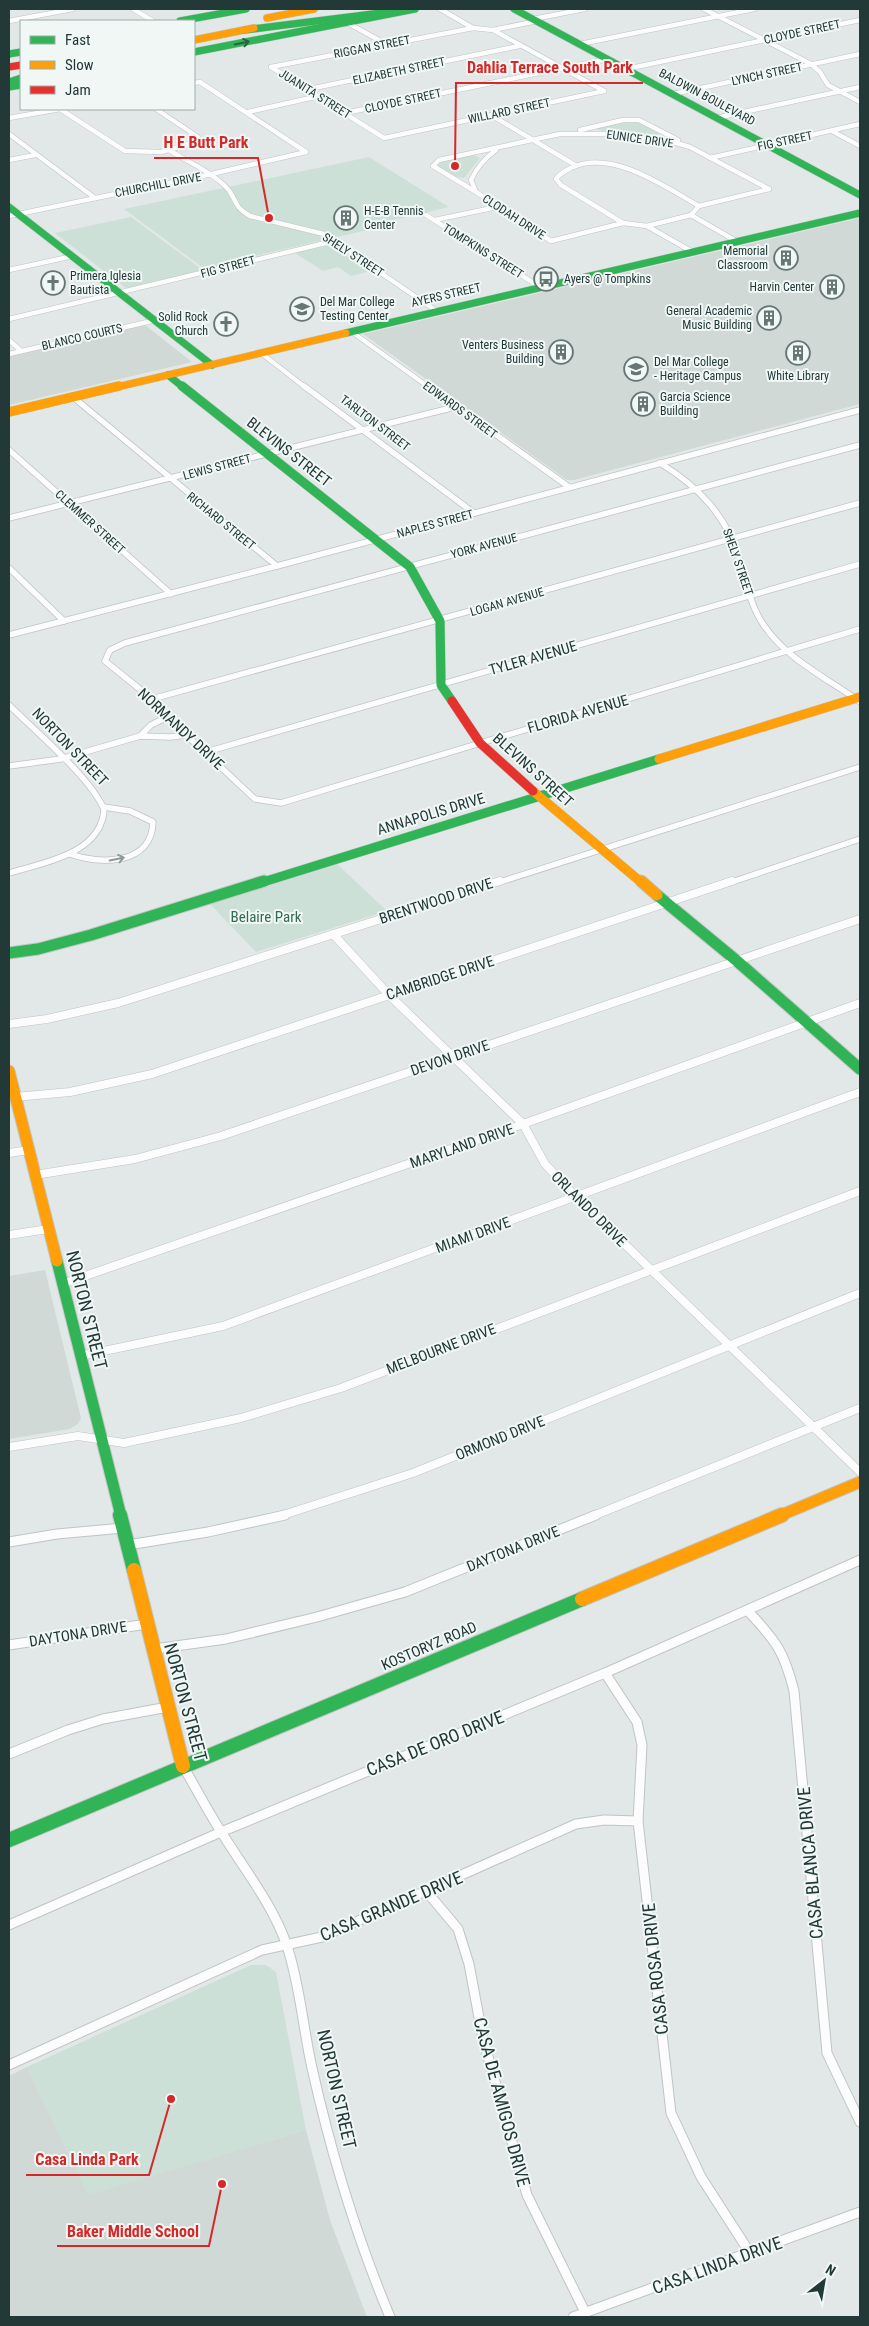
<svg xmlns="http://www.w3.org/2000/svg" width="869" height="2326" viewBox="0 0 869 2326" font-family="'Roboto Condensed',sans-serif">
  <rect width="100%" height="100%" fill="#e2e8e7"/>
  <g fill="#d1d9d7">
    <path d="M860,218V404L574,480H567L363,334Z"/>
    <path d="M145,325L192,362L9,405V356Z"/>
    <path d="M45,1270L81,1418L78,1424L70,1429L9,1439V1276Z"/>
    <path d="M27,2067L88,2194L306,2130L330,2220L367,2317H9V2076Z"/>
  </g>
  <g fill="#cde0d7">
    <path d="M627,121L638,122L660,134L653,136L598,130V127Z"/>
    <path d="M474,155L480,158L464,178L453,177L437,165L443,161Z"/>
    <path d="M369,157L449,207L368,226L372,229L263,254L206,270L124,209Z"/>
    <path d="M131,217L204,271L126,288L55,233Z"/>
    <path d="M329,245L370,271L351,276L338,267L323,271L295,253Z"/>
    <path d="M336,863L387,911L256,952L208,902Z"/>
    <path d="M251,1965H266L276,1972L306,2130L88,2195L27,2067Z"/>
  </g>
  <g fill="none" stroke-linecap="round" stroke-linejoin="round">
    <g stroke="#bfc4c4" stroke-width="5.5">
      <g id="street-far3">
        <path d="M133,9L153,21"/>
        <path d="M440,9L473,28L493,30L604,91"/>
        <path d="M704,9L811,64L820,72L828,85L860,102"/>
        <path d="M533,19L585,9"/>
        <path d="M9,21L73,9"/>
        <path d="M346,22L386,44"/>
        <path d="M493,30L537,21"/>
        <path d="M580,44L754,9"/>
        <path d="M271,67L384,138L604,91"/>
        <path d="M271,67L473,28"/>
        <path d="M626,69L860,20"/>
        <path d="M194,83L200,82L306,152"/>
        <path d="M309,89L519,46"/>
        <path d="M673,94L860,54"/>
        <path d="M60,109L125,151L161,152L196,142L198,137L156,109"/>
        <path d="M248,112L319,96"/>
        <path d="M345,113L608,59"/>
        <path d="M491,115L575,165"/>
        <path d="M9,118L60,109"/>
        <path d="M716,118L860,87"/>
        <path d="M580,130L623,120H639L678,140"/>
        <path d="M832,131L860,146"/>
        <path d="M9,134L95,198"/>
        <path d="M169,150C188,162 210,171 226,187C237,198 232,206 250,216L324,234L438,312"/>
        <path d="M496,150C485,158 477,167 471,180L476,192L551,241L623,223L647,226L691,215L699,206L769,189"/>
        <path d="M710,158L860,124"/>
        <path d="M9,160L35,155"/>
        <path d="M476,192L433,166L439,160L560,134H616L666,140L690,147L769,189"/>
        <path d="M426,215L540,287"/>
        <path d="M691,215L736,241"/>
        <path d="M9,216L207,175L306,152"/>
        <path d="M435,220L497,207"/>
        <path d="M623,223L561,185L556,179C560,173 565,171 571,168C611,148 665,187 699,206"/>
        <path d="M647,226L691,251"/>
        <path d="M9,270L73,256"/>
        <path d="M9,319L334,241"/>
        <path d="M352,332L430,388"/>
        <path d="M9,340L21,351"/>
        <path d="M261,353L306,388"/>
        <path d="M9,354L156,320"/>
      </g>
    </g>
    <g stroke="#bfc4c4" stroke-width="7">
      <g id="street-far2">
        <path d="M304,386L474,513"/>
        <path d="M428,386L569,487"/>
        <path d="M73,397L277,566"/>
        <path d="M860,445L125,643L110,650L105,661L152,699L167,717L255,799L281,803L860,629"/>
        <path d="M9,450L171,594"/>
        <path d="M660,463C699,487 726,515 740,560C746,581 750,605 763,624C786,659 827,678 860,702"/>
        <path d="M9,518L455,407"/>
        <path d="M9,568L64,621"/>
        <path d="M9,635L277,566L860,410"/>
        <path d="M152,699L860,503"/>
        <path d="M9,705C36,732 89,776 104,809C102,854 42,863 9,873"/>
        <path d="M140,736L151,725L167,717"/>
        <path d="M206,752L860,564"/>
        <path d="M9,766L61,759L140,736L170,737L187,735"/>
        <path d="M70,854C101,865 152,865 153,822L130,811L104,807"/>
        <path d="M497,883L860,767"/>
        <path d="M729,883L860,839"/>
      </g>
    </g>
    <g stroke="#bfc4c4" stroke-width="9">
      <g id="street-far1">
        <path d="M333,934L389,995L523,1124L545,1164L576,1197L860,1472"/>
        <path d="M9,1024L47,1019L118,1003L500,881"/>
        <path d="M15,1097L70,1092L152,1074L732,881"/>
        <path d="M9,1153L29,1150"/>
        <path d="M35,1175L135,1159L221,1136L860,919"/>
        <path d="M9,1235L48,1229"/>
        <path d="M62,1284L523,1124L860,1003"/>
        <path d="M80,1356L223,1326L860,1092"/>
        <path d="M9,1447L78,1436L124,1443L241,1418L341,1388L860,1191"/>
        <path d="M280,1516L413,1473L860,1293"/>
        <path d="M593,1516L860,1408"/>
      </g>
    </g>
    <g stroke="#bfc4c4" stroke-width="11">
      <g id="street">
        <path d="M9,1542L57,1534L123,1528"/>
        <path d="M128,1545L208,1532L285,1515"/>
        <path d="M748,1611C776,1641 784,1651 794,1691L827,2053L860,2122"/>
        <path d="M9,1645L147,1624"/>
        <path d="M154,1649L226,1639L317,1617L405,1592L596,1515"/>
        <path d="M605,1673L637,1722L642,1745L638,1821L671,2113L701,2177L750,2253"/>
        <path d="M9,1754L68,1730L103,1719L168,1707"/>
        <path d="M183,1766C198,1792 212,1819 229,1844C250,1877 274,1908 287,1946C300,1985 303,2028 312,2068C331,2153 356,2236 390,2317"/>
        <path d="M427,1892L458,1929L469,1964L483,2039L527,2195L585,2312"/>
        <path d="M9,1925L221,1832L605,1673L860,1560"/>
        <path d="M9,2065L262,1950L322,1937L576,1824L604,1820L638,1821"/>
        <path d="M573,2317L860,2212"/>
      </g>
    </g>
    <g stroke="#bfc5c4" stroke-width="8">
      <g id="fast-far3">
        <path d="M514,9L860,195"/>
        <path d="M180,21L246,9"/>
        <path d="M245,30L412,9"/>
        <path d="M194,52L415,9"/>
        <path d="M9,54L21,52"/>
        <path d="M9,82L21,78"/>
        <path d="M9,87L21,85"/>
        <path d="M9,207L212,365"/>
        <path d="M346,333L860,213"/>
        <path d="M168,375L184,388"/>
      </g>
    </g>
    <g stroke="#bfc5c4" stroke-width="10">
      <g id="fast-far2">
        <path d="M182,386L410,567L440,621L441,685L452,701"/>
        <path d="M260,883L659,759"/>
      </g>
    </g>
    <g stroke="#bfc5c4" stroke-width="13">
      <g id="fast-far1">
        <path d="M657,895L737,961L860,1069"/>
        <path d="M9,953L38,949L91,935L264,881"/>
        <path d="M57,1261L121,1516"/>
      </g>
    </g>
    <g stroke="#bfc5c4" stroke-width="16">
      <g id="fast">
        <path d="M120,1515L134,1570"/>
        <path d="M9,1840L582,1599"/>
      </g>
    </g>
    <g stroke="#bfc5c4" stroke-width="8">
      <g id="slow-far3">
        <path d="M267,18L314,9"/>
        <path d="M194,40L254,28"/>
        <path d="M113,388L346,333"/>
      </g>
    </g>
    <g stroke="#bfc5c4" stroke-width="10">
      <g id="slow-far2">
        <path d="M9,412L119,386"/>
        <path d="M659,759L860,697"/>
        <path d="M533,791L642,883"/>
      </g>
    </g>
    <g stroke="#bfc5c4" stroke-width="13">
      <g id="slow-far1">
        <path d="M641,881L657,895"/>
        <path d="M9,1071L57,1261"/>
        <path d="M779,1516L860,1482"/>
      </g>
    </g>
    <g stroke="#bfc5c4" stroke-width="16">
      <g id="slow">
        <path d="M134,1570L183,1766"/>
        <path d="M582,1599L782,1515"/>
      </g>
    </g>
    <g stroke="#bfc5c4" stroke-width="8">
      <path id="jam-far1" d="M9,67L21,65"/>
    </g>
    <g stroke="#bfc5c4" stroke-width="10">
      <path id="jam" d="M452,701L480,743L533,791"/>
    </g>
    <use href="#street-far3" stroke="#fbfcfb" stroke-width="4.5"/>
    <use href="#street-far2" stroke="#fbfcfb" stroke-width="5.5"/>
    <use href="#street-far1" stroke="#fbfcfb" stroke-width="8"/>
    <use href="#street" stroke="#fbfcfb" stroke-width="9"/>
    <use href="#fast-far3" stroke="#30b455" stroke-width="7"/>
    <use href="#fast-far2" stroke="#30b455" stroke-width="9"/>
    <use href="#fast-far1" stroke="#30b455" stroke-width="11"/>
    <use href="#fast" stroke="#30b455" stroke-width="14"/>
    <use href="#slow-far3" stroke="#ff9f0a" stroke-width="7"/>
    <use href="#slow-far2" stroke="#ff9f0a" stroke-width="9"/>
    <use href="#slow-far1" stroke="#ff9f0a" stroke-width="11"/>
    <use href="#slow" stroke="#ff9f0a" stroke-width="14"/>
    <use href="#jam-far1" stroke="#e5322d" stroke-width="7"/>
    <use href="#jam" stroke="#e5322d" stroke-width="9"/>
  </g>
  <defs><path id="oneway-shaft" d="M-6 0H5M1.5-3L5.5 0L1.5 3" fill="none" stroke-width="1.6" stroke-linecap="round" stroke-linejoin="round" transform="scale(1.25)"/></defs>
  <use stroke="#276442" href="#oneway-shaft" transform="translate(242 43) rotate(-11)"/>
  <use stroke="#8e9a9a" href="#oneway-shaft" transform="translate(117 859) rotate(-11)"/>
  <defs>
    <g id="building-ring" transform="scale(1.25)"><circle r="9.5" fill="#f0f7f5" stroke="#657675" stroke-width="1.5"/><path d="M-4-6H4V6H1V3H-1V6H-4ZM-2.5-4.3h1.7v1.8h-1.7ZM.8-4.3h1.7v1.8H.8ZM-2.5-1h1.7V.8h-1.7ZM.8-1h1.7V.8H.8Z" fill="#657675"/></g>
    <g id="bus-ring" transform="scale(1.25)"><circle r="9.5" fill="#f0f7f5" stroke="#657675" stroke-width="1.5"/><path d="M-5-6H5V4H4V6H2V4H-2V6H-4V4H-5ZM-3.5-4V0h7V-4ZM-3.5 1.2v1.5H-2V1.2ZM2 1.2v1.5H3.5V1.2Z" fill="#657675"/></g>
    <g id="church-ring" transform="scale(1.25)"><circle r="9.5" fill="#f0f7f5" stroke="#657675" stroke-width="1.5"/><path d="M-1.2-6h2.4v3.5h3.3v2.4h-3.3V6h-2.4V-.1h-3.3v-2.4h3.3Z" fill="#657675"/></g>
    <g id="university-ring" transform="scale(1.25)"><circle r="9.5" fill="#f0f7f5" stroke="#657675" stroke-width="1.5"/><path d="M0-5L7-2L0 1L-7-2ZM-4 1L0 2.5L4 1V4Q0 6-4 4Z" fill="#657675"/></g>
  </defs>
  <g fill-rule="evenodd">
    <use href="#building-ring" x="346" y="218"/>
    <use href="#building-ring" x="786" y="258"/>
    <use href="#bus-ring" x="546" y="279"/>
    <use href="#church-ring" x="53" y="283"/>
    <use href="#building-ring" x="832" y="287"/>
    <use href="#university-ring" x="302" y="309"/>
    <use href="#building-ring" x="769" y="318"/>
    <use href="#church-ring" x="226" y="324"/>
    <use href="#building-ring" x="561" y="352"/>
    <use href="#building-ring" x="798" y="353"/>
    <use href="#university-ring" x="636" y="369"/>
    <use href="#building-ring" x="643" y="404"/>
  </g>
  <g text-anchor="middle" dominant-baseline="central" stroke-width="4" stroke-linejoin="round" paint-order="stroke">
    <g font-size="12" fill="#223938" stroke="#f0f7f5">
      <text transform="translate(802 32) rotate(-12)">CLOYDE STREET</text>
      <text transform="translate(372 47) rotate(-11)">RIGGAN STREET</text>
      <text transform="translate(399 71) rotate(-12)">ELIZABETH STREET</text>
      <text transform="translate(767 74) rotate(-12)">LYNCH STREET</text>
      <text transform="translate(315 94) rotate(32)">JUANITA STREET</text>
      <text transform="translate(707 97) rotate(28)">BALDWIN BOULEVARD</text>
      <text transform="translate(403 101) rotate(-12)">CLOYDE STREET</text>
      <text transform="translate(509 111) rotate(-12)">WILLARD STREET</text>
      <text transform="translate(640 139) rotate(8)">EUNICE DRIVE</text>
      <text transform="translate(785 141) rotate(-12)">FIG STREET</text>
      <text transform="translate(158 185) rotate(-11)">CHURCHILL DRIVE</text>
      <text transform="translate(514 217) rotate(33)">CLODAH DRIVE</text>
      <text transform="translate(483 251) rotate(32)">TOMPKINS STREET</text>
      <text transform="translate(353 255) rotate(33)">SHELY STREET</text>
      <text transform="translate(228 267) rotate(-15)">FIG STREET</text>
      <text transform="translate(446 295) rotate(-13)">AYERS STREET</text>
      <text transform="translate(82 337) rotate(-13)">BLANCO COURTS</text>
      <text transform="translate(460 410) rotate(36)">EDWARDS STREET</text>
      <text transform="translate(375 423) rotate(37)">TARLTON STREET</text>
      <text transform="translate(217 467) rotate(-15)">LEWIS STREET</text>
      <text transform="translate(221 521) rotate(39)">RICHARD STREET</text>
      <text transform="translate(90 522) rotate(42)">CLEMMER STREET</text>
      <text transform="translate(435 524) rotate(-15)">NAPLES STREET</text>
      <text transform="translate(484 546) rotate(-15)">YORK AVENUE</text>
      <text transform="translate(738 562) rotate(71)">SHELY STREET</text>
      <text transform="translate(507 602) rotate(-16)">LOGAN AVENUE</text>
    </g>
    <g font-size="12" fill="#223938" stroke="#f0f7f5" text-anchor="start">
      <text x="364" y="211">H-E-B Tennis<tspan x="364" dy="14">Center</tspan></text>
      <text x="768" y="251" text-anchor="end">Memorial<tspan x="768" dy="14">Classroom</tspan></text>
      <text x="70" y="276">Primera Iglesia<tspan x="70" dy="14">Bautista</tspan></text>
      <text x="564" y="279">Ayers @ Tompkins</text>
      <text x="814" y="287" text-anchor="end">Harvin Center</text>
      <text x="320" y="302">Del Mar College<tspan x="320" dy="14">Testing Center</tspan></text>
      <text x="752" y="311" text-anchor="end">General Academic<tspan x="752" dy="14">Music Building</tspan></text>
      <text x="208" y="317" text-anchor="end">Solid Rock<tspan x="208" dy="14">Church</tspan></text>
      <text x="544" y="345" text-anchor="end">Venters Business<tspan x="544" dy="14">Building</tspan></text>
      <text x="654" y="362">Del Mar College<tspan x="654" dy="14">- Heritage Campus</tspan></text>
      <text x="798" y="376" text-anchor="middle">White Library</text>
      <text x="660" y="397">Garcia Science<tspan x="660" dy="14">Building</tspan></text>
    </g>
    <g font-size="15" fill="#223938" stroke="#f0f7f5">
      <text transform="translate(289 452) rotate(38)">BLEVINS STREET</text>
      <text transform="translate(533 658) rotate(-16)">TYLER AVENUE</text>
      <text transform="translate(578 714) rotate(-16)">FLORIDA AVENUE</text>
      <text transform="translate(181 729) rotate(43)">NORMANDY DRIVE</text>
      <text transform="translate(70 747) rotate(46)">NORTON STREET</text>
      <text transform="translate(533 770) rotate(42)">BLEVINS STREET</text>
      <text transform="translate(431 814) rotate(-17)">ANNAPOLIS DRIVE</text>
      <text transform="translate(436 901) rotate(-18)">BRENTWOOD DRIVE</text>
      <text transform="translate(440 978) rotate(-18)">CAMBRIDGE DRIVE</text>
      <text transform="translate(450 1058) rotate(-19)">DEVON DRIVE</text>
      <text transform="translate(462 1146) rotate(-19)">MARYLAND DRIVE</text>
      <text transform="translate(589 1209) rotate(45)">ORLANDO DRIVE</text>
      <text transform="translate(473 1235) rotate(-20)">MIAMI DRIVE</text>
      <text transform="translate(441 1349) rotate(-21)">MELBOURNE DRIVE</text>
      <text transform="translate(500 1438) rotate(-22)">ORMOND DRIVE</text>
      <text transform="translate(513 1549) rotate(-22)">DAYTONA DRIVE</text>
      <text transform="translate(78 1634) rotate(-9)">DAYTONA DRIVE</text>
      <text transform="translate(429 1646) rotate(-23)">KOSTORYZ ROAD</text>
    </g>
    <g font-size="15" fill="#306c54" stroke="#f0f7f5">
      <text x="266" y="917">Belaire Park</text>
    </g>
    <g font-size="18" fill="#223938" stroke="#f0f7f5">
      <text transform="translate(87 1310) rotate(76)">NORTON STREET</text>
      <text transform="translate(186 1702) rotate(75)">NORTON STREET</text>
      <text transform="translate(435 1743) rotate(-22)">CASA DE ORO DRIVE</text>
      <text transform="translate(810 1863) rotate(-95)">CASA BLANCA DRIVE</text>
      <text transform="translate(391 1906) rotate(-23)">CASA GRANDE DRIVE</text>
      <text transform="translate(655 1969) rotate(-96)">CASA ROSA DRIVE</text>
      <text transform="translate(337 2089) rotate(77)">NORTON STREET</text>
      <text transform="translate(502 2102) rotate(75)">CASA DE AMIGOS DRIVE</text>
      <text transform="translate(717 2265) rotate(-20)">CASA LINDA DRIVE</text>
    </g>
  </g>
  <path fill="none" stroke="#d62828" stroke-width="2" d="M455 166L456 83H643M269 218L258 158H154M171 2099L149 2175H26M222 2184L209 2246H57"/>
  <g fill="#d62828" stroke="#f0f7f5" stroke-width="2">
    <circle cx="455" cy="166" r="5"/>
    <circle cx="269" cy="218" r="5"/>
    <circle cx="171" cy="2099" r="5"/>
    <circle cx="222" cy="2184" r="5"/>
  </g>
  <g font-size="16" text-anchor="middle" font-weight="bold" fill="#d62828" stroke="#f0f7f5" stroke-width="4" stroke-linejoin="round" paint-order="stroke">
    <text x="550" y="73">Dahlia Terrace South Park</text>
    <text x="206" y="148">H E Butt Park</text>
    <text x="87" y="2165">Casa Linda Park</text>
    <text x="133" y="2237">Baker Middle School</text>
  </g>
  <rect width="869" height="2326" fill="none" stroke="#223938" stroke-width="20"/>
  <rect x="20" y="20" width="175" height="90" fill="#f0f7f5" stroke="#9eaba9"/>
  <rect x="30" y="36" width="25" height="8" fill="#30b455" stroke="#9eaba9"/>
  <text x="65" y="45" font-size="15" fill="#223938">Fast</text>
  <rect x="30" y="61" width="25" height="8" fill="#ff9f0a" stroke="#9eaba9"/>
  <text x="65" y="70" font-size="15" fill="#223938">Slow</text>
  <rect x="30" y="86" width="25" height="8" fill="#e5322d" stroke="#9eaba9"/>
  <text x="65" y="95" font-size="15" fill="#223938">Jam</text>
  <g transform="translate(824 2281) rotate(31)" stroke="#f0f7f5" stroke-width="4" paint-order="stroke">
  <path d="M0-4L9 19L0 12L-9 19Z" fill="#223938"/>
  <text y="-8" font-size="14" font-weight="bold" text-anchor="middle" fill="#223938">N</text>
  </g>
</svg>
